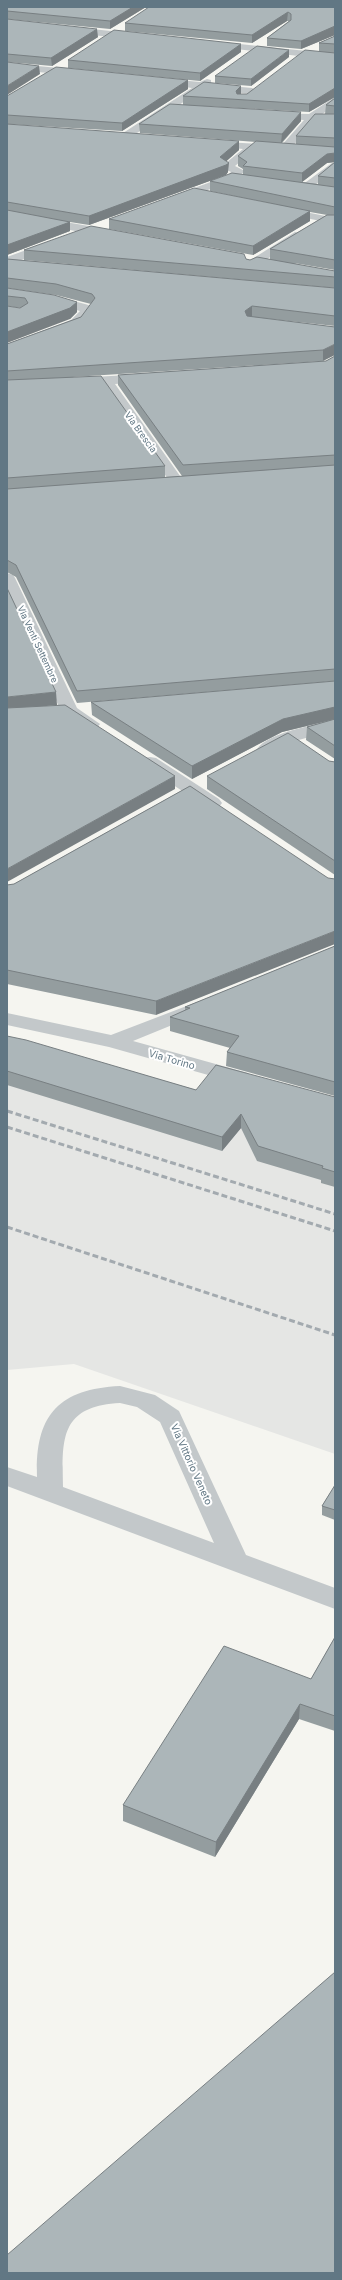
<svg xmlns="http://www.w3.org/2000/svg" width="342" height="2280" viewBox="0 0 342 2280" font-family="Inter,sans-serif">
  <rect width="100%" height="100%" fill="#f5f5f0"/>
  <path fill="#e5e6e4" d="M7,1043L260,1105L335,1127V1454L74,1364L7,1370Z"/>
  <g fill="none" stroke-linecap="round" stroke-linejoin="round">
    <g fill="#c3c8ca" fill-rule="evenodd">
      <path d="M7,20L139,34L144,37L139,40L7,26Z"/>
      <path d="M211,41L335,54V60L208,46V42Z"/>
      <path d="M7,63L79,70L84,73L79,76L7,69Z"/>
      <path d="M157,78L200,82L207,79L211,80V84L252,88L257,91L252,94L203,89L128,139H120V135L192,88L153,83V79Z"/>
      <path d="M335,97V105L321,115L335,116V122L314,121L293,146L335,149V155L255,149L235,166L245,171L235,180L175,202H167L165,200L167,198L227,176L231,172L221,167L243,149L210,146L206,145V141L282,145L304,120L270,118L265,115L266,113L309,114Z"/>
      <path d="M332,163H335V169L310,189H302L300,187L302,185Z"/>
      <path d="M281,207L335,218V224L277,212L275,210L277,208Z"/>
      <path d="M7,212L112,230L118,234L112,238L7,218Z"/>
      <path d="M295,232L299,233L301,236L299,239L240,276H232L230,273Z"/>
      <path d="M51,241L57,245L55,248L7,265V257Z"/>
      <path d="M7,289L56,296L92,306L94,309L81,326L7,353V344L71,320L80,311L55,304L7,297Z"/>
      <path d="M148,374L155,378L153,381L115,384L185,483L183,486H173L101,385L74,386L67,382L74,378Z"/>
      <path d="M7,573L13,575L15,578L77,708L100,724L97,728H85L61,711L7,595Z"/>
      <path d="M335,720V730L295,741L272,753H260L257,749C269,732 315,725 335,720Z"/>
      <path d="M150,757L156,758L219,799L222,803L219,807L213,808L207,807L144,766L141,762L144,758Z"/>
      <path d="M197,1002L204,1004L207,1008L204,1012L133,1041L248,1073L251,1078L248,1083L240,1084L109,1047L7,1025V1013L111,1035Z"/>
      <path d="M120,1386L155,1395L179,1411L246,1555L335,1588V1609L7,1486V1467L37,1477C35,1417 57,1389 120,1386ZM120,1403L137,1407L160,1422L214,1543L63,1487C62,1439 60,1406 120,1403Z"/>
    </g>
    <g stroke="#a3aaaf" stroke-width="3" stroke-dasharray="6 3" stroke-linecap="butt">
      <path d="M7,1111L335,1214"/>
      <path d="M7,1127L335,1231"/>
      <path d="M7,1227L335,1335"/>
    </g>
  </g>
  <g fill="#949d9f" fill-rule="evenodd">
    <path d="M7,7H146L110,29L7,19Z"/>
    <path d="M335,7V35L301,49L267,46V38L289,21H287L252,43L125,31V23Z"/>
    <path d="M7,19L98,37L52,66L7,62Z"/>
    <path d="M335,36V97L309,112L204,106L301,121L282,143L296,144V136L325,114L326,105L335,98V270L294,263L335,277V288L24,260V250L246,259L250,260L270,259V249L327,215L310,212V221L253,255L109,229V219L278,205L210,191V181L243,175V169L238,166V156L256,142L140,133L139,124L183,105V96L247,94L319,51V43ZM335,162L318,176V184L302,182L327,163Z"/>
    <path d="M241,44V52L200,81L68,68V60Z"/>
    <path d="M289,57L251,86L215,83V76Z"/>
    <path d="M188,80V89L122,131L7,124L239,150L226,161L228,172L226,175L89,225L70,222V231L7,255V96Z"/>
    <path d="M7,259L335,288V326L252,317L335,327L323,361L73,377L165,466V477L182,476L118,385V375L326,361L335,356V681L77,703L16,577L7,572V344L81,317L91,304L56,295L7,288Z"/>
    <path d="M7,288L77,312L70,319L21,308L7,306Z"/>
    <path d="M335,681V759L306,740L307,727L328,721L282,732L192,779L92,715L91,702Z"/>
    <path d="M329,761L335,762V875L207,789V776Z"/>
    <path d="M190,786L156,1015L7,984V885L14,884Z"/>
    <path d="M335,946V1096L226,1066L227,1052L230,1048L170,1031V1017L185,1011V1007Z"/>
    <path d="M7,1036L196,1090L335,1097V1187L321,1183V1180L257,1161L241,1128L222,1151L7,1085Z"/>
    <path d="M335,1485V1520L322,1515V1506Z"/>
    <path d="M335,1637V1731L299,1719L215,1857L123,1821V1805L311,1679Z"/>
  </g>
  <g fill="#787f82">
    <path d="M133,7H146L110,29V21Z"/>
    <path d="M288,12L287,21L252,43V35Z"/>
    <path d="M335,26V35L301,49V41Z"/>
    <path d="M97,29L98,37L52,66L51,58Z"/>
    <path d="M241,44V52L200,81V73Z"/>
    <path d="M289,50V57L251,86V79Z"/>
    <path d="M39,66L40,74L7,95V86Z"/>
    <path d="M188,80V89L122,131V123Z"/>
    <path d="M241,86V94L236,100V91Z"/>
    <path d="M335,88V97L309,112V104Z"/>
    <path d="M301,112V121L281,143L282,134Z"/>
    <path d="M239,141V150L220,167V157Z"/>
    <path d="M335,153V162L327,163L302,182V173L327,154Z"/>
    <path d="M229,163L228,172L226,175L89,225V216Z"/>
    <path d="M310,211V221L253,255V246Z"/>
    <path d="M70,222V231L7,255V245Z"/>
    <path d="M77,302V312L70,319L7,343V332Z"/>
    <path d="M252,306V317L245,322V311Z"/>
    <path d="M335,344V355L323,361V350Z"/>
    <path d="M56,692L57,705L7,710V697Z"/>
    <path d="M335,707V719L282,732L192,779V766L283,719Z"/>
    <path d="M175,776V789L7,882V869Z"/>
    <path d="M335,931V944L156,1015V1001Z"/>
    <path d="M241,1114V1128L222,1151V1137Z"/>
    <path d="M300,1704L299,1719L215,1857L216,1842Z"/>
  </g>
  <g fill="#acb6b9" stroke="#787f82">
    <path d="M7,7H133L110,21L7,11Z"/>
    <path d="M149,7H335V26L301,41L267,38L291,20V14L288,12L252,35L125,23Z"/>
    <path d="M7,19L97,29L51,58L7,54Z"/>
    <path d="M114,30L241,44L200,73L68,60Z"/>
    <path d="M335,36V44L319,43Z"/>
    <path d="M257,46L289,50L251,79L215,76Z"/>
    <path d="M305,50L335,53V88L309,104L183,96L204,82L241,86L236,91L237,94H247Z"/>
    <path d="M7,62L39,66L7,86Z"/>
    <path d="M56,67L188,80L122,123L7,115V96Z"/>
    <path d="M335,98V106L326,105Z"/>
    <path d="M170,104L301,112L282,134L139,124Z"/>
    <path d="M315,114H335V138L296,136Z"/>
    <path d="M7,124L239,141L220,157L229,163L226,165L89,216L7,202Z"/>
    <path d="M256,141L335,147V153L327,154L302,173L243,166L247,162L238,156Z"/>
    <path d="M335,162V178L318,176Z"/>
    <path d="M232,173L335,187V207L210,181Z"/>
    <path d="M194,188L310,211L253,246L109,219Z"/>
    <path d="M7,210L70,222L7,245Z"/>
    <path d="M327,215H335V260L270,249Z"/>
    <path d="M91,226L244,254L246,259L250,260L257,257L335,271V277L24,250Z"/>
    <path d="M7,259L335,288V316L252,306L245,311L247,316L335,327V344L323,350L7,371V344L81,317L95,298L92,294L56,284L7,278Z"/>
    <path d="M7,288L54,295L77,302L70,308L7,332V306L20,308L28,303L25,298L7,296Z"/>
    <path d="M335,356V455L183,465L118,375L326,361Z"/>
    <path d="M101,376L165,466L7,478V380Z"/>
    <path d="M335,465V669L77,691L16,565L7,560V489Z"/>
    <path d="M7,588L56,692L7,697Z"/>
    <path d="M335,681V707L283,719L192,766L91,702Z"/>
    <path d="M65,705L175,776L7,869V708Z"/>
    <path d="M335,719V746L307,727Z"/>
    <path d="M288,733L329,761L335,762V861L207,776Z"/>
    <path d="M190,786L328,878L335,879V931L156,1001L7,970V885L14,884Z"/>
    <path d="M335,946V1082L227,1052L239,1036L170,1017L190,1008L185,1007Z"/>
    <path d="M7,1036L26,1040L196,1090L216,1065L335,1097V1172L322,1168L323,1166L258,1146L241,1114L222,1137L7,1071Z"/>
    <path d="M335,1485V1510L322,1506Z"/>
    <path d="M335,1637V1716L300,1704L216,1842L123,1805L224,1646L311,1679Z"/>
    <path d="M335,1972V2273H7V2255Z"/>
  </g>
  <g text-anchor="middle" dominant-baseline="central" stroke-width="4" stroke-linejoin="round" paint-order="stroke">
    <g font-size="9" fill="#617784" stroke="#fff">
      <text transform="translate(141 432) rotate(54)">Via Brescia</text>
      <text transform="translate(38 644) rotate(65)">Via Venti Settembre</text>
    </g>
    <g font-size="10" fill="#617784" stroke="#fff">
      <text transform="translate(172 1059) rotate(16)">Via Torino</text>
      <text transform="translate(192 1464) rotate(66)">Via Vittorio Veneto</text>
    </g>
  </g>
  <rect width="342" height="2280" fill="none" stroke="#617784" stroke-width="16"/>
</svg>
